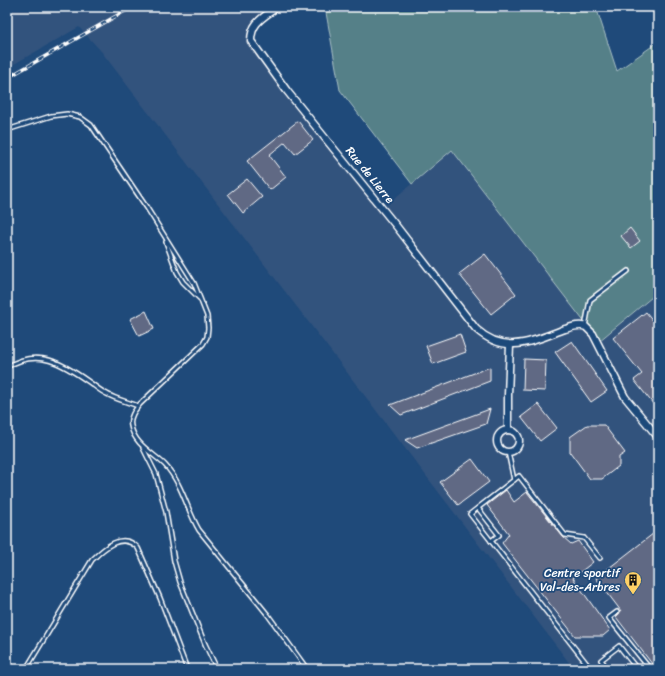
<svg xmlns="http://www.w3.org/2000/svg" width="665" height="676" viewBox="0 0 665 676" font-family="Sriracha,sans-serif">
  <rect width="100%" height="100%" fill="#1f4a7a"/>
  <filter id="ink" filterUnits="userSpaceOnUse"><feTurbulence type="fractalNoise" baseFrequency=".025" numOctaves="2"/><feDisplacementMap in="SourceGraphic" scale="8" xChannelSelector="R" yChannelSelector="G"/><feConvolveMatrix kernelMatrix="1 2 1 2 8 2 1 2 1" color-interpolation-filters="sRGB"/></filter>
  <g filter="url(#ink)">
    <path fill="#33537d" d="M7,7H277L255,24L251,41L383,208L452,150L599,340L658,292V457L657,458L658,460V669H574L101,51L79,27L7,68Z"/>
    <path fill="#548088" stroke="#aac0c4" d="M325,7H596L617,71L658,42V292L599,341L452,150L412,184L340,90Z"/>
    <g fill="#616984" stroke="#fff">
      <path d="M298,121L313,140L295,154L285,142L269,155L286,177L270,190L247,161Z"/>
      <path d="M247,179L262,197L243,213L228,194Z"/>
      <path d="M630,228L640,241L631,248L621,236Z"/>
      <path d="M485,254L516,294L491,314L459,274Z"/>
      <path d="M146,311L154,329L139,336L130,319Z"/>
      <path d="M646,312L658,327V410L634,380L642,374L613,338Z"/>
      <path d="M460,334L466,352L433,364L426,346Z"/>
      <path d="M572,341L607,391L591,402L555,352Z"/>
      <path d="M524,359L546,360L545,391L523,390Z"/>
      <path d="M490,367V381L401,415L390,405Z"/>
      <path d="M538,404L557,428L540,441L521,417Z"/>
      <path d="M490,409L486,424L417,448L405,440Z"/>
      <path d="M587,425H604L625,453L619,457V466L602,479H590L570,452V437Z"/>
      <path d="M472,459L489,482L458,505L440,482Z"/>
      <path d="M506,490L514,502L527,492L563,537L571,544L578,541L593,562L573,578L610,630L603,636H575L502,543L509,534L487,505Z"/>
      <path d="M658,530V669H656L616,617L621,611L596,578Z"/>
    </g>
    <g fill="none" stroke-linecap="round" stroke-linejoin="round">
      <g stroke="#fff" stroke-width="6">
        <g id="lane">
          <path d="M7,130L51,116L67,114L80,117L91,125L147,208L194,283L207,316L208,328L207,337L203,344L140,404C135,410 129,417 131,426C134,444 153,453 165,465C182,483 187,510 199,530L268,615L307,669"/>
          <path d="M166,242L177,272L183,282L199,298"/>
          <path d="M585,327L590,300L628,271"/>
          <path d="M7,367C38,348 62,363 89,382C95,386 100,391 107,394C115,399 128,402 138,406"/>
          <path d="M143,448L156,474L166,512L174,561L180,582L205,644L217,669"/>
          <path d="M508,452L514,480"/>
          <path d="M478,508L499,535L491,541"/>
          <path d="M617,612L609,618L650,669"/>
          <path d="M26,669L92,560C104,548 122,531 138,548L160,598L187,669"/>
          <path d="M591,669L470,514L519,476L565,535L584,538L600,558"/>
          <path d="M608,669L601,660L619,646L637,669"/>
        </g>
      </g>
      <g stroke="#fff" stroke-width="9">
        <g id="street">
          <path d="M277,7C264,17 251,22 251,41L287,91L397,227L476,329C506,356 532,341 565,329C572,327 580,324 586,327C588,329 591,332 593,334L625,397L658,437"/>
          <circle cx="508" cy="441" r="11"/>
          <path d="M508,430V395L510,345"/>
        </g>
      </g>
      <use href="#lane" stroke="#1f4a7a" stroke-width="3"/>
      <use href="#street" stroke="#1f4a7a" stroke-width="6"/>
      <g stroke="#fff" stroke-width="3.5">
        <path id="rail" d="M7,78L132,7"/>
      </g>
      <use href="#rail" stroke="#1f4a7a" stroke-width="2" stroke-dasharray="6" stroke-linecap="butt"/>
    </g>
  </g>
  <defs>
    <g id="building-pin" transform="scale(0.9)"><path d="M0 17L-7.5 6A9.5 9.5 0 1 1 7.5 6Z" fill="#ffd166" stroke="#1f4a7a"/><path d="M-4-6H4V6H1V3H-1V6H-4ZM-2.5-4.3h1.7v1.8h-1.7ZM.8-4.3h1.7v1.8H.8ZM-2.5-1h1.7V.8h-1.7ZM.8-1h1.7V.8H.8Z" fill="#111"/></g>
  </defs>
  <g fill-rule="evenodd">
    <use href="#building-pin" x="633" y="580"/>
  </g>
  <g text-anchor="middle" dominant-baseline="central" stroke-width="3.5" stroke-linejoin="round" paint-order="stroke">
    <g font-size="12" fill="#fff" stroke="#1f4a7a">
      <text transform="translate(370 175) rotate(51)">Rue de Lierre</text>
    </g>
    <g font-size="12" fill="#fff" stroke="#1f4a7a" text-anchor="end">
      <text x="620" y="573">Centre sportif<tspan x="620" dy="14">Val-des-Arbres</tspan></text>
    </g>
  </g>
  <rect width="665" height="676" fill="none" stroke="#1f4a7a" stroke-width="24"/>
  <rect x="12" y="12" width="641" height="652" fill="none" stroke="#fff" stroke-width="1.5" filter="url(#ink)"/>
</svg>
